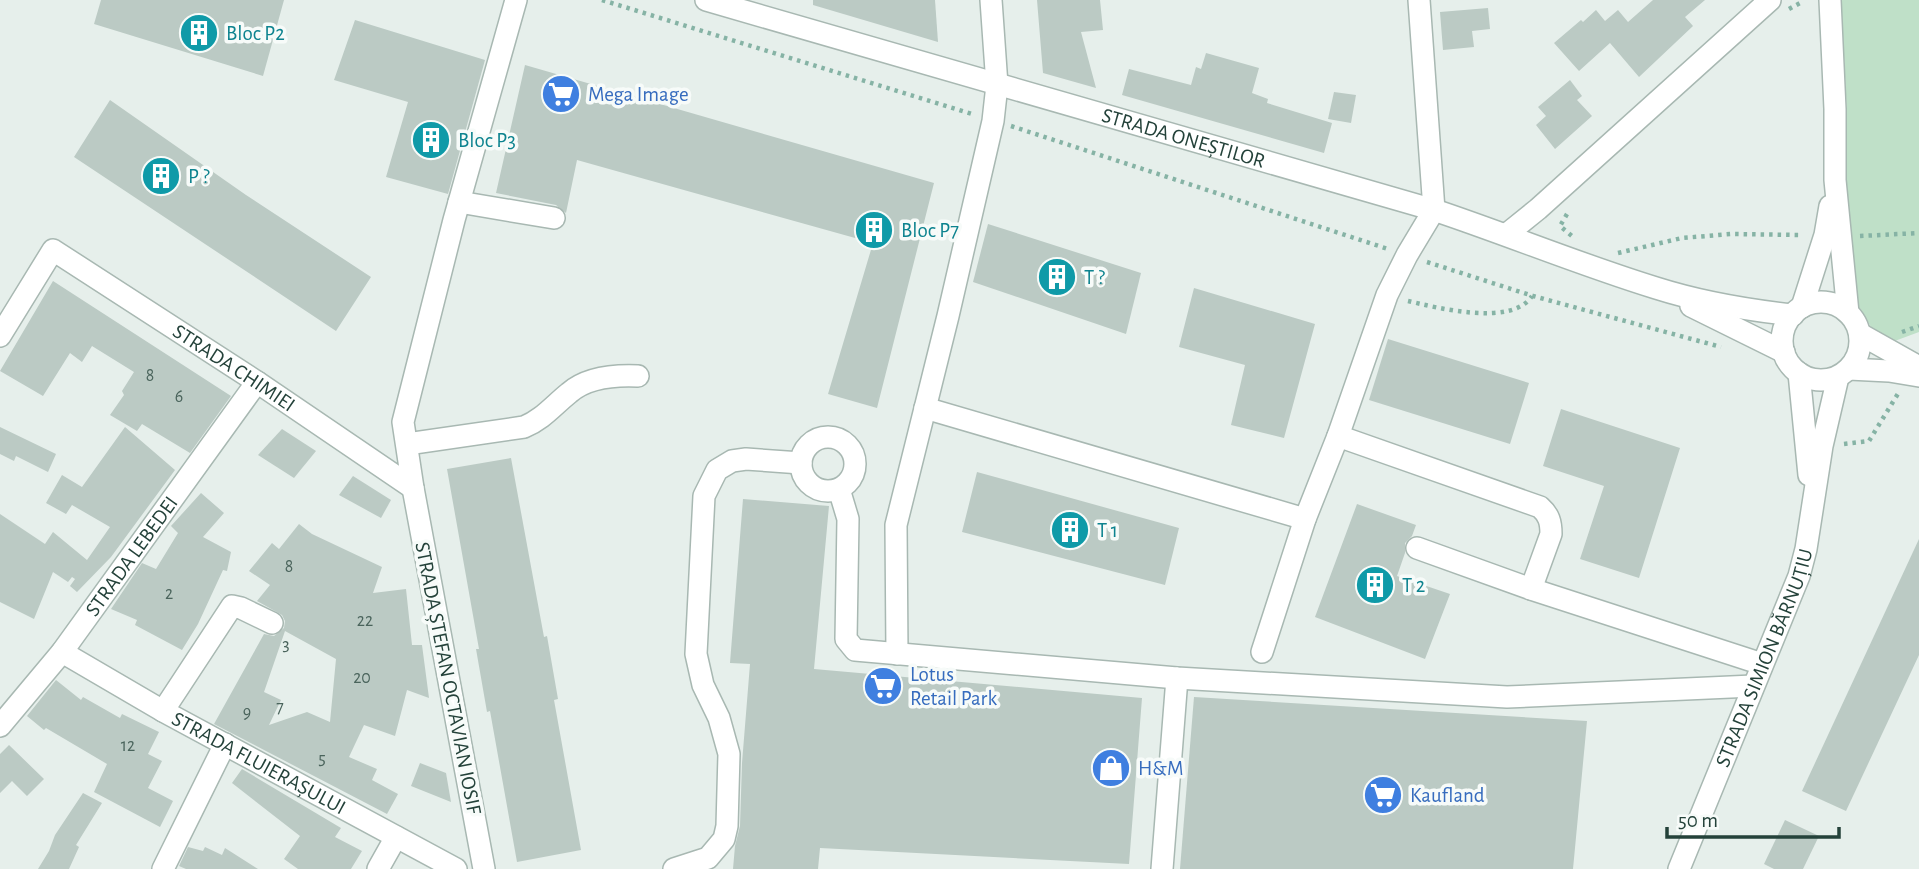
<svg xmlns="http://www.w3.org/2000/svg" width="1919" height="869" viewBox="0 0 1919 869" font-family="'Alegreya Sans',sans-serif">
  <rect width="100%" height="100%" fill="#e6efeb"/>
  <path fill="#bfe0c8" d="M1841,0H1919V332L1892,342L1875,334L1851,293L1847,246V113Z"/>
  <g fill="#bbcac4" fill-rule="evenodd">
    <path d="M101,0H284L263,76L94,24Z"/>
    <path d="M813,0H935L938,42L813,5Z"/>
    <path d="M1037,0H1100L1103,30L1081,32L1096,88L1043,73Z"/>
    <path d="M1653,0H1705L1685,17L1693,26L1639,77L1610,43L1579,71L1554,43L1581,20L1583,22L1596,10L1605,21L1618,10L1628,22Z"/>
    <path d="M1488,8L1490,29L1472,31L1474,47L1443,50L1440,12Z"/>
    <path d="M355,20L485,60L448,194L386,177L408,102L334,80Z"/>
    <path d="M1206,53L1259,68L1252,93L1268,99L1267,103L1332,123L1324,153L1122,95L1129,69L1191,85L1196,67L1201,69Z"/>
    <path d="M525,65L934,183L877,408L828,394L873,243L577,160L566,213L556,205L496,193Z"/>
    <path d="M1570,80L1582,96L1577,100L1592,116L1555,149L1536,125L1546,116L1538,107Z"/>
    <path d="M1334,92L1356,95L1351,123L1328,119Z"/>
    <path d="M110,100L246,195L371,277L336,331L74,157Z"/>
    <path d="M988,224L1141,273L1126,334L973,282Z"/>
    <path d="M53,281L231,396L190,453L142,424L137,431L110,415L124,395L122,391L134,372L92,346L82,362L70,353L43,396L0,371Z"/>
    <path d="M1194,288L1315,324L1284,438L1231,425L1245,365L1179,347Z"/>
    <path d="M1388,339L1529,383L1510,444L1369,400Z"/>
    <path d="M1561,409L1680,448L1639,578L1580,559L1604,486L1543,466Z"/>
    <path d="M0,427L56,454L48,472L16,456L14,461L0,454Z"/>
    <path d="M125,427L175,470L111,557L77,592L70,586L75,579L72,577L68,582L53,572L34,619L0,602V514L45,544L53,532L87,560L110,527L72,505L66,514L46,503L62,475L82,487Z"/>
    <path d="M282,429L316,451L294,478L258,455Z"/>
    <path d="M511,458L544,637L547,636L558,699L554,700L581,850L517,862L490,711L487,712L476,649H479L447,469Z"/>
    <path d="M977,472L1179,528L1165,585L962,532Z"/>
    <path d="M353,476L391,500L381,518L339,495Z"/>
    <path d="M201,493L224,513L203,537L231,552L227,571L223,570L198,624L182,650L135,625L137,620L111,609L142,563L156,569L178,533L171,526Z"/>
    <path d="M743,499L829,506L814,669L1142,698L1129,864L820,848L818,869H733L735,846L740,826L742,763L750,664L730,663Z"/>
    <path d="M1357,504L1416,525L1412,536L1405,543V553L1397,576L1450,594L1425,659L1315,617Z"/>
    <path d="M299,524L312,534L382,567L373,593L406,589L412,645H422L429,698L407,690L395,736L364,725L349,757L377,769L372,780L398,794L387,814L214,724L264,634L274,636L284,628L285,621L282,615L257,601L270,585L249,571L272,543L279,549ZM285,631L336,659L330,722L307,712L269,725L281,700L264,692Z"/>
    <path d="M1919,539V655L1846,811L1802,791Z"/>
    <path d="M56,680L81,700L83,697L120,718L122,714L159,732L148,754L162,761L148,788L173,801L160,827L94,792L107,764L46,728L44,730L27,716Z"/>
    <path d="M1194,697L1587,721L1573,869H1180Z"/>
    <path d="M9,745L44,779L27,796L12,781L0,793V754Z"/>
    <path d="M420,763L446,773L451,802L411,786Z"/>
    <path d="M242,769L341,828L335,837L362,851L351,869H298L284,859L300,836L232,783Z"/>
    <path d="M83,793L102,803L76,845L79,847L69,869H38L49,851L55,835Z"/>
    <path d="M1785,820L1819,836L1803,869H1774L1764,864Z"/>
    <path d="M188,847L203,851L205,847L222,855L225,848L258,869H186L179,866Z"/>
  </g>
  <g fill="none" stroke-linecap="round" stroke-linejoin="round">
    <g stroke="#a8b8b2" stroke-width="24">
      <g id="minor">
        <path id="s1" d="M706,0L1434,210C1509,235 1581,265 1656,288C1700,302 1747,310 1793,315"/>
        <path d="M1830,0L1835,109V180L1848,313"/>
        <path d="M459,202L554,218"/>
        <path d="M1507,234L1538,209L1770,0"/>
        <circle cx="1821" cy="341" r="39"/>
        <path d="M1691,306L1784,352"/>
        <path d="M1802,307L1825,235L1830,206"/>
        <path d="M1860,334L1919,367"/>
        <path id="s2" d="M0,336L53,250L257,382L413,488"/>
        <path d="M1849,369L1889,371L1919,376"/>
        <path d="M1799,373L1809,475"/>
        <path d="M925,408L1305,519"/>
        <path d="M1338,436L1540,507C1549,515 1551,522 1551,534L1531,589"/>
        <circle cx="828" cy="464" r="27"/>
        <path d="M407,444L524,427C542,420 554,405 569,393C587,377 615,375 638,376"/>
        <path d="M839,489L848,519L846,639L855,650L1177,678L1507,697L1753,686"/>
        <path d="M1417,548L1531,589L1762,664"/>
        <path id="s3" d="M62,652L163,711L456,869"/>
        <path d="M1262,652L1305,519L1338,436L1387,295L1407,255L1434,210L1419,0"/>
        <path d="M897,654L896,525L948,316L993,121L997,85L991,0"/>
        <path d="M163,711L232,606L241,608L272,623"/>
        <path id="s4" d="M0,726L62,652L257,382"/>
        <path d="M163,869L225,744"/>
        <path d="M378,869L396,837"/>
        <path d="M484,869L413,488L403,422L454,220L516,0"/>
        <path d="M674,869L708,858L724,839L727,826L729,754L719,718L703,685L696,654L704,496L717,470L732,461L746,459L801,463"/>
        <path d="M1162,869L1177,678"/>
        <path id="s5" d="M1679,869L1799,576L1806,549L1822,446L1838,377"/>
      </g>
    </g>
    <g stroke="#86b3a5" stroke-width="4.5" stroke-dasharray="3.5 5" stroke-linecap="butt">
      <path d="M602,0L972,114"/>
      <path d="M1789,9L1802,2"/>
      <path d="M1011,126L1388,249"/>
      <path d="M1567,214L1560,226L1572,236"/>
      <path d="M1860,236L1919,233"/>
      <path d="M1618,253L1682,238L1731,234L1803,235"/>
      <path d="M1427,262L1533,296L1721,347"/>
      <path d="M1408,301C1438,308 1512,327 1532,296"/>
      <path d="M1902,332L1919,326"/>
      <path d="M1844,444L1869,441L1899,392"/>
    </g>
    <use href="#minor" stroke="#fff" stroke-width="21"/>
  </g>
  <defs>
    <g id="building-disc" transform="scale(2.0125)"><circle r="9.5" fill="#0f9aa8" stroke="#f7fbf9"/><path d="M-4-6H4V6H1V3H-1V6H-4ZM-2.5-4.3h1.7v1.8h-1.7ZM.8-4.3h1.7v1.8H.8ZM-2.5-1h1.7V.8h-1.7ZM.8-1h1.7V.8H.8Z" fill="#fff"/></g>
    <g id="supermarket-disc" transform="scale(2.0125)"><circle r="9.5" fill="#3f7fe0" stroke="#f7fbf9"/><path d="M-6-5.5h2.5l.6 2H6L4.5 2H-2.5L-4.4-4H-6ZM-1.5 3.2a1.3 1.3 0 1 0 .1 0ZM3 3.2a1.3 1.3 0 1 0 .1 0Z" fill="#fff"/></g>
    <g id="shop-disc" transform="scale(2.0125)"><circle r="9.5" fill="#3f7fe0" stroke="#f7fbf9"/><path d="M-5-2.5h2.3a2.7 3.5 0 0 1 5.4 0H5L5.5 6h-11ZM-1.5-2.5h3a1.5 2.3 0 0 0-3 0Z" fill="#fff"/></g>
  </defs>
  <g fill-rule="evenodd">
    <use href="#building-disc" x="199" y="33"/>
    <use href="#supermarket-disc" x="561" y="94"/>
    <use href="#building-disc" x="431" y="140"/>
    <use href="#building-disc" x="161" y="176"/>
    <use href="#building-disc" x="874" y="230"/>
    <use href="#building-disc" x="1057" y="277"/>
    <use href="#building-disc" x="1070" y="530"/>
    <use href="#building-disc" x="1375" y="585"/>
    <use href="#supermarket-disc" x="883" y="686"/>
    <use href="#shop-disc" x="1111" y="768"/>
    <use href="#supermarket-disc" x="1383" y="795"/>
  </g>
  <g text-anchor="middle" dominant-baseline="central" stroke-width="7" stroke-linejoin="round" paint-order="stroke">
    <g font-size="18" fill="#4a645c">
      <text x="150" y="376">8</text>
      <text x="179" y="397">6</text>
      <text x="289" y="567">8</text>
      <text x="169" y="594">2</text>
      <text x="365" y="621">22</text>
      <text x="286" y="645">3</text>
      <text x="362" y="678">20</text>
      <text x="280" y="708">7</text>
      <text x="247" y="713">9</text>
      <text x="128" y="746">12</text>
      <text x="322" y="759">5</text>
    </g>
    <g font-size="21" fill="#0d838f" stroke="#f7fbf9" text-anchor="start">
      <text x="226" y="33">Bloc P2</text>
      <text x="458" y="140">Bloc P3</text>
      <text x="188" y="176">P ?</text>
      <text x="901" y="230">Bloc P7</text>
      <text x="1084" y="277">T ?</text>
      <text x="1097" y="530">T 1</text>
      <text x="1402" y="585">T 2</text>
    </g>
    <g font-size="21" fill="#366cbe" stroke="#f7fbf9" text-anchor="start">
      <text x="588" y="94">Mega Image</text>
      <text x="910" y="674">Lotus<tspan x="910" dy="24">Retail Park</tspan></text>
      <text x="1138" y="768">H&amp;M</text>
      <text x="1410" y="795">Kaufland</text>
    </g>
    <g font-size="21" fill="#24423a" stroke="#f7fbf9">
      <text stroke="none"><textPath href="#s1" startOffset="497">STRADA ONEȘTILOR</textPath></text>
      <text stroke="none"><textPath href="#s2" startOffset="317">STRADA CHIMIEI</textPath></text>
      <text stroke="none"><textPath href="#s4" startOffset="215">STRADA LEBEDEI</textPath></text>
      <text stroke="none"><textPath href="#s5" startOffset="228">STRADA SIMION BĂRNUȚIU</textPath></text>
      <text transform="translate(448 678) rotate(79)">STRADA ȘTEFAN OCTAVIAN IOSIF</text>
      <text stroke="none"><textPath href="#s3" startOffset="226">STRADA FLUIERAȘULUI</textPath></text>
    </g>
  </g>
  <path d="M1667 827v10h172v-10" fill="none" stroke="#24423a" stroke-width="3.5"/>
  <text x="1678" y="827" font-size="21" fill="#24423a" stroke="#f7fbf9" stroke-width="5" paint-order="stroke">50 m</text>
</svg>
